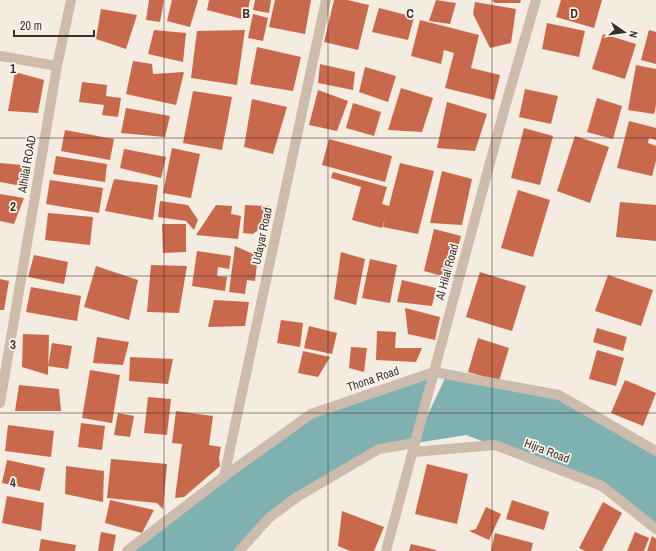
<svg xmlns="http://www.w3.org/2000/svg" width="656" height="551" viewBox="0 0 656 551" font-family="'Archivo Narrow',sans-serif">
  <rect width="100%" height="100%" fill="#f4ebe1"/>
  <path fill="#7fb0b2" d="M434,372L416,440L447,374L549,393L656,452V529L602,486L466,435L379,449L272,512L240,551H127L311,414Z"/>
  <g fill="#c8694b">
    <path d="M149,0H164L160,22L146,20Z"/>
    <path d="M172,0H198L190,27L167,21Z"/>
    <path d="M209,0H250L246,20L207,10Z"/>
    <path d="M255,0H271L269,13L253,10Z"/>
    <path d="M275,0H311L305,34L269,27Z"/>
    <path d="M334,0H347L369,5L358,50L324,42Z"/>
    <path d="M436,0L456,3L450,24L429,21Z"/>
    <path d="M492,0H521L520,3H495Z"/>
    <path d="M561,0H602L594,28L556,17Z"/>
    <path d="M475,2L516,9L511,43L490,48L473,14Z"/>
    <path d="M379,8L414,17L408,40L372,32Z"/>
    <path d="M101,9L137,15L126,49L96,39Z"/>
    <path d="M253,14L268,18L263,41L248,38Z"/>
    <path d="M420,20L479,35L471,68L500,75L494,100L445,88L454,53L444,50L441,64L411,56Z"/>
    <path d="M547,23L585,31L579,57L542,49Z"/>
    <path d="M154,30L186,33L183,62L148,54Z"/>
    <path d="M245,30L237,85L191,78L197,31Z"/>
    <path d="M649,30L656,32V64L641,60Z"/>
    <path d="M603,34L636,44L625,79L592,69Z"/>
    <path d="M257,47L301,57L293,91L250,84Z"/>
    <path d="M133,61L152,64L153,74L184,72L176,105L126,94Z"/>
    <path d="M320,64L355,72L353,90L318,83Z"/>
    <path d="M636,65L656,69V105L654,114L628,110Z"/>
    <path d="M365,67L396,76L388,102L359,92Z"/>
    <path d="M15,72L44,80L38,113L8,111Z"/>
    <path d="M82,82L107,85L106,96L121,98L118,117L102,115L104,105L79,102Z"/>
    <path d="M401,88L433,98L422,132L388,130Z"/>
    <path d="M525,89L558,96L551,124L519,117Z"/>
    <path d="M318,90L348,101L337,131L309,125Z"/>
    <path d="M193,91L232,97L222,150L183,143Z"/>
    <path d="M597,98L622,106L613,139L587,132Z"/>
    <path d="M252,99L287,107L273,154L244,147Z"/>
    <path d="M447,102L487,114L475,151L437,148Z"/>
    <path d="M353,103L381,112L374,136L346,128Z"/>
    <path d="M126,108L170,116L165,137L121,133Z"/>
    <path d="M629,121L656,128V140L649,138L648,143L656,146V161L652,176L617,168Z"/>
    <path d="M524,128L553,136L540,185L511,178Z"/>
    <path d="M65,130L114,139L110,160L61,151Z"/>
    <path d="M575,136L609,147L590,203L557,191Z"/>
    <path d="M329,139L392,156L385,182L322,165Z"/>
    <path d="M172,148L200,154L191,198L163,193Z"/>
    <path d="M124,149L166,157L161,178L120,168Z"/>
    <path d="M56,156L107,164L105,182L53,174Z"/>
    <path d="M0,163L22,165V186L0,182Z"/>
    <path d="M400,163L434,171L418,234L383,227L385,218L382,228L352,220L361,187L331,178L333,172L387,187L382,204L389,206Z"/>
    <path d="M442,171L472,179L462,225L430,223Z"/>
    <path d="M114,179L158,185L153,220L105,211Z"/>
    <path d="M50,180L103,188L99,213L46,204Z"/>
    <path d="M518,190L550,200L533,257L501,248Z"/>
    <path d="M0,194L24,198L14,224L0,221Z"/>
    <path d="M160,201L188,205L198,220L194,230L186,221L158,217Z"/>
    <path d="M620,202L656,205V241L616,237Z"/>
    <path d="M216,205L232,206L231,214L241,216L238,239L196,235Z"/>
    <path d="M245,205L269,206L268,222L253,234L243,233Z"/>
    <path d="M48,213L93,217L90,245L45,240Z"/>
    <path d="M162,224H186V252L163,253Z"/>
    <path d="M434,229L461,236L450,278L424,271Z"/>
    <path d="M235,246L258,256L255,281L247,280L245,294L229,292Z"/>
    <path d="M197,251L231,256L229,269L218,267L217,276L227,277L225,291L192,286Z"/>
    <path d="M341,252L365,259L356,305L334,299Z"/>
    <path d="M34,255L68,262L64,284L28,277Z"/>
    <path d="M370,259L397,265L390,303L362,298Z"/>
    <path d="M151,265L187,266L179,313L147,312Z"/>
    <path d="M96,266L138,280L129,320L84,307Z"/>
    <path d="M480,272L526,286L512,331L466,317Z"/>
    <path d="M608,275L653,290L641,326L595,311Z"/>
    <path d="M0,279L9,281L4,310H0Z"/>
    <path d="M402,280L436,288L432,306L397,302Z"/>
    <path d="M31,287L81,296L77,321L26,312Z"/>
    <path d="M214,300L249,302L245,326L208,327Z"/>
    <path d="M405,308L440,317L435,340L408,334Z"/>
    <path d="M281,320L303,323L300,347L277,343Z"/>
    <path d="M309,326L337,333L332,354L304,348Z"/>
    <path d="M597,328L627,337L623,351L593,342Z"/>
    <path d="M377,331L396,332L395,348H422L416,362L376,360Z"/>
    <path d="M23,334L49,335L48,375L22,367Z"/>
    <path d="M97,337L129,342L123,365L93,363Z"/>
    <path d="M478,338L509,348L499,381L468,372Z"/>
    <path d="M52,343L72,346L68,369L48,366Z"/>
    <path d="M351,347L367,348L364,372L349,368Z"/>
    <path d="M597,350L624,358L616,386L589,379Z"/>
    <path d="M303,351L330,357L318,377L298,373Z"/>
    <path d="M130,357L173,359L168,384L129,381Z"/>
    <path d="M90,370L120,375L112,423L82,418Z"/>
    <path d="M625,380L656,393L643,426L611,413Z"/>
    <path d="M19,385L59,389L61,411H15Z"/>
    <path d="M148,397L171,399L167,435L144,433Z"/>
    <path d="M176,411L213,416L209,445L221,447L219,458L220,466L184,497L175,498L182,444L172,443Z"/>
    <path d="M118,413L134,416L130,437L114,435Z"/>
    <path d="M81,423L105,426L102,450L78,447Z"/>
    <path d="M8,425L54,431L51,457L5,451Z"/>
    <path d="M111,459L167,464L163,509L157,503L107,498Z"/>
    <path d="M7,460L45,468L40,491L2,483Z"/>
    <path d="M427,464L468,474L457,524L415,514Z"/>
    <path d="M66,466L104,471L103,502L65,494Z"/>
    <path d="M7,496L44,503L41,531L2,523Z"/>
    <path d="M110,500L154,510L142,533L105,523Z"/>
    <path d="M512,500L549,512L544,530L506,519Z"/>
    <path d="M603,502L622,513L602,551H585L579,548Z"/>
    <path d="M486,507L501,514L489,540L469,531L476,529Z"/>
    <path d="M342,511L384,527L374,551H350L338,546Z"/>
    <path d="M101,532L116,535L113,551H98Z"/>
    <path d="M635,532L649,538L644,551H627Z"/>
    <path d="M495,533L533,543L531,551H491Z"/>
    <path d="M652,536L656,539V551H647Z"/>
    <path d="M41,539L76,545L75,551H39Z"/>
    <path d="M411,544L436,550V551H409Z"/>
  </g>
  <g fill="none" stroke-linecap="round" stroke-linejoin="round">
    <g stroke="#cdbbac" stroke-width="10">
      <path d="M0,56L57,66"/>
      <path d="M0,403L57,66L71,0"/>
      <path d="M413,452L495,445L602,486L656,529"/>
      <path d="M224,477L326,0"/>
      <path d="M127,551L226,475L311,414L434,372L559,395L656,451"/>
      <path d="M239,551L269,518L297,497L379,449L415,443"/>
      <path d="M386,551L503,114L536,0"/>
    </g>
  </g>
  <path fill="none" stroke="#3b302b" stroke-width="1" stroke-opacity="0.55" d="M164,0V551M328,0V551M492,0V551M0,138H656M0,276H656M0,413H656"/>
  <g text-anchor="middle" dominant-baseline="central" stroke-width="3.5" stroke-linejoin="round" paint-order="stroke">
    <g font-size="12" fill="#3b302b" stroke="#fbf5ee">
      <text transform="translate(27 164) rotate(-80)">Alhilal ROAD</text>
      <text transform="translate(262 236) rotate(-78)">Udayar Road</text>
      <text transform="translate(447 272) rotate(-75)">Al Hilal Road</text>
      <text transform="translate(373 379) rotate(-19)">Thona Road</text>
      <text transform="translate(547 451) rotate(21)">Hijra Road</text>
    </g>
  </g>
  <g font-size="13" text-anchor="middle" font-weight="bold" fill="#3b302b" stroke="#fbf5ee" stroke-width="3.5" stroke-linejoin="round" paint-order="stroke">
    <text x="246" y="18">B</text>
    <text x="410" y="18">C</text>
    <text x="574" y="18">D</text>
    <text x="13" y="73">1</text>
    <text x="13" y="211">2</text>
    <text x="13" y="349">3</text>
    <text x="13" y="487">4</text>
  </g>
  <g transform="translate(624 32) rotate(103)" stroke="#fbf5ee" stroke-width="3" paint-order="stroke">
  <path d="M0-3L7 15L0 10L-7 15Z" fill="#3b302b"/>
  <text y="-6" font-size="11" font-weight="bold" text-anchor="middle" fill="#3b302b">N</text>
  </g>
  <path d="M14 30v6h80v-6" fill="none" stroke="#3b302b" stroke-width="2"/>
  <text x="20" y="30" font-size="12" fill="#3b302b" stroke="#fbf5ee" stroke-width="3" paint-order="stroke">20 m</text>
</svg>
